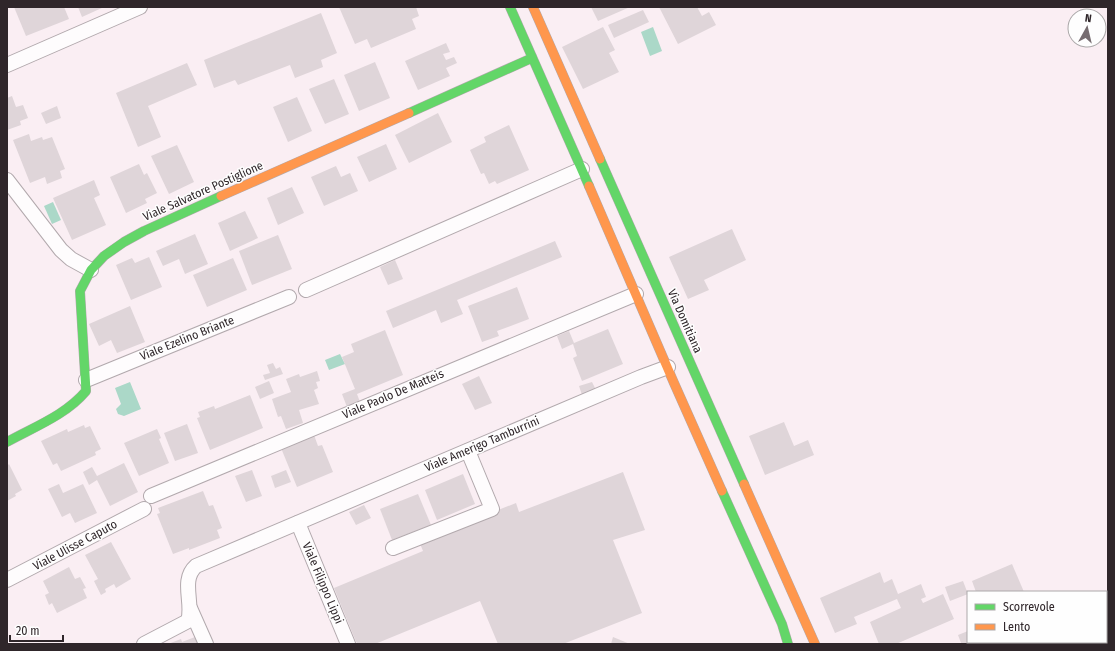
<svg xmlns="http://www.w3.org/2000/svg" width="1115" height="651" viewBox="0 0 1115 651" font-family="'Fira Sans Condensed',sans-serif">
  <rect width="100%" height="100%" fill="#faeef3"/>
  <g fill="#abd8c8">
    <path d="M653,27L662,51L650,56L641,32Z"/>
    <path d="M53,202L61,220L52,224L44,206Z"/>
    <path d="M340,354L345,364L329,370L325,360Z"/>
    <path d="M130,382L141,409L124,416L118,414L116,409L121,404L115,388Z"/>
  </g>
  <g fill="#dfd5d9">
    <path d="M14,7H64L69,19L26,36Z"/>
    <path d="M78,7H104L82,17Z"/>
    <path d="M339,7H416L419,16L412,19L416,29L371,48L367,39L355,44Z"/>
    <path d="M591,7H630L598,21Z"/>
    <path d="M659,7H697L702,16L709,12L716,25L678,44Z"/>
    <path d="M643,10L649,22L614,38L608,25Z"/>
    <path d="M321,13L337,53L321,60L323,67L295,78L290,65L238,85L235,80L214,88L204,60Z"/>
    <path d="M603,27L615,50L609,53L619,72L583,89L562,47Z"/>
    <path d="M446,43L450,52L443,54L446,60L454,57L457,63L446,68L450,76L418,90L405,61Z"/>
    <path d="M375,62L390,98L359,111L344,75Z"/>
    <path d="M187,63L197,85L148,106L161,137L138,147L116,93Z"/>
    <path d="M334,79L349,114L325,124L309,89Z"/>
    <path d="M12,96L16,107L23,105L28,118L20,121L21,125L7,130V98Z"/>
    <path d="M297,97L312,131L288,142L273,107Z"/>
    <path d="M57,106L61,118L46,124L41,113Z"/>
    <path d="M438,113L452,142L409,163L395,135Z"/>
    <path d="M509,125L529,170L497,184L495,181L489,184L484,173L481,174L470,150L486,142L484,137Z"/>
    <path d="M29,134L31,141L42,137L43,140L52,137L65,169L60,171L62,178L47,184L45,177L30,183L13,140Z"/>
    <path d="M386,144L397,169L369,182L357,157Z"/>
    <path d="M177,145L194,182L169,194L151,156Z"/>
    <path d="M139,164L144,175L147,173L157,193L145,199L147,203L126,213L110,177Z"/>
    <path d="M336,166L341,177L350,173L358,191L324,206L311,177Z"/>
    <path d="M94,180L100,195L94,198L106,225L72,240L53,198Z"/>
    <path d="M292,187L304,213L278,225L267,198Z"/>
    <path d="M245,211L258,238L230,251L218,223Z"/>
    <path d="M732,229L746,260L704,280L709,290L688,299L669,257Z"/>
    <path d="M195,234L208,264L185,274L179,259L163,266L156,251Z"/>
    <path d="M278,235L292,269L252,285L239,251Z"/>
    <path d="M555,241L562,257L457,300L463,314L441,323L436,310L393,328L386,311Z"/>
    <path d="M149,257L162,287L131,300L116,265L132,258L135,263Z"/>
    <path d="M233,258L247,290L207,307L193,275Z"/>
    <path d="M395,260L403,279L388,285L380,267Z"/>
    <path d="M517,287L529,319L497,331L499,336L482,342L468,306Z"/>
    <path d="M130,306L145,342L117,353L111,340L99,346L89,324Z"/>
    <path d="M608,329L623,364L582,381L573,358L577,356L573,344L562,349L557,336L569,331L574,343Z"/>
    <path d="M385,330L403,375L357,394L360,402L347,407L342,394L355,389L342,357L354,352L351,344Z"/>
    <path d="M273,363L276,369L280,367L283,374L265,380L263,375L270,373L267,365Z"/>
    <path d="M317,371L320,381L316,382L318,388L314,390L319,404L299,410L303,423L286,429L281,416L278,417L272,399L291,392L286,379L299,374L300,377Z"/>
    <path d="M479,376L492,403L475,410L462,384Z"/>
    <path d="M269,381L274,393L260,399L255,387Z"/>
    <path d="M592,382L596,390L582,395L579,386Z"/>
    <path d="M250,395L263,428L210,450L197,418L200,417L198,412L214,406L215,409Z"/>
    <path d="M784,422L794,446L808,440L814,455L765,475L749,436Z"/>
    <path d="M187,424L198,453L175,461L164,433Z"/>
    <path d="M84,425L85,428L90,426L101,449L95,452L96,455L61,471L57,463L53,465L41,441L67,429L68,432Z"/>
    <path d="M157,429L161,438L159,439L169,463L139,476L124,443Z"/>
    <path d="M314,435L318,446L322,445L333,472L297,487L281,448Z"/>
    <path d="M124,463L138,492L110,506L97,480L89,485L83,472L92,467L97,476Z"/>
    <path d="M9,464L22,490L15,494L16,496L7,501V466Z"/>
    <path d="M252,470L262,496L246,502L235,476Z"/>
    <path d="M286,470L291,482L275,488L271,476Z"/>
    <path d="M623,472L645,530L613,540L642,613L563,644H498L480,601L375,644H357L334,588L423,551L419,541L516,503L519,512Z"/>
    <path d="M463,474L475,504L437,520L425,490Z"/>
    <path d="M59,484L63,493L83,484L97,513L75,523L70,513L62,517L48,489Z"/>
    <path d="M203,491L209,506L213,505L222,528L217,530L220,538L189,550V548L173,554L157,514L160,513L158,508Z"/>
    <path d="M418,494L431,525L392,540L380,509Z"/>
    <path d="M364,505L371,518L356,525L349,512Z"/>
    <path d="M111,542L131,579L116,588L114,584L105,589L106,592L101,595L94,581L98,579L85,555Z"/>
    <path d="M1012,564L1024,592H976L972,581Z"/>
    <path d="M69,567L75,579L80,577L86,588L83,589L87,598L57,613L52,603L49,605L45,595L49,593L43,581Z"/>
    <path d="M880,572L884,583L892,579L898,594L921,584L926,597L921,599L923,603L943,594L954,619L896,644H879L870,622L901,608L897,599L854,617L857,624L835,633L820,598Z"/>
    <path d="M963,581L968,594L950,601L945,587Z"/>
    <path d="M968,631V642H988L989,644H959L961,643L958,635Z"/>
    <path d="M195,637L198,644H168L181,639L182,642Z"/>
    <path d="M613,637L630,644H611Z"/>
  </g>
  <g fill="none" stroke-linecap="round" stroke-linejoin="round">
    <g stroke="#b2a9ad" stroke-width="16">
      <g id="street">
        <path d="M7,65L140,7"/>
        <path d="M7,180L61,250L71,259L91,270"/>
        <path d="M306,290L582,169"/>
        <path d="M86,380L289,297"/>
        <path d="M151,496L636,294"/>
        <path d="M298,523L348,644"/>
        <path d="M393,548L492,509L468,451"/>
        <path d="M7,580L144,509"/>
        <path d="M190,608L206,644"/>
        <path d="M144,644L188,621C194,604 180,580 196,566L641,377L668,367"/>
      </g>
    </g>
    <g stroke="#b2a9ad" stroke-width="10">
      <g id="fast">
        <path d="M510,7L589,186"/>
        <path d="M409,113L532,58"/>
        <path d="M600,159L744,484"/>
        <path d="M7,442C34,427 66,415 86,391L80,291L91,270L104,256L124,242L144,231L221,196"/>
        <path d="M722,491L782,624L788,644"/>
      </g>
    </g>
    <g stroke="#b2a9ad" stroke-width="10">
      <g id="slow">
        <path d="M533,7L600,159"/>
        <path d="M589,186L674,383L722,491"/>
        <path d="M221,196L409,113"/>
        <path d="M744,484L815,644"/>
      </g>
    </g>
    <use href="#street" stroke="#fefcfd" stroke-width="14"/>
    <use href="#fast" stroke="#63d668" stroke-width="9"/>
    <use href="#slow" stroke="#ff974d" stroke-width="9"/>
  </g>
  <g text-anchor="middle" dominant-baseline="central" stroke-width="3" stroke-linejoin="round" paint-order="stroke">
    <g font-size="12" fill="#2f262a" stroke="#fefefe">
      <text transform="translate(203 191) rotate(-24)">Viale Salvatore Postiglione</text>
      <text transform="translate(685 321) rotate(66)">Via Domitiana</text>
      <text transform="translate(187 338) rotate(-22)">Viale Ezelino Briante</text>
      <text transform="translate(393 394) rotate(-23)">Viale Paolo De Matteis</text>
      <text transform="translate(482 444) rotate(-23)">Viale Amerigo Tamburrini</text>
      <text transform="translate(75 545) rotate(-28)">Viale Ulisse Caputo</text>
      <text transform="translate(323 583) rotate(67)">Viale Filippo Lippi</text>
    </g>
  </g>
  <rect width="1115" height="651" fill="none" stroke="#2f262a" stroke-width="16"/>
  <rect x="967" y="591" width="140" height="52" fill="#fefefe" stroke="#aba8a9"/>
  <rect x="975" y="604" width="20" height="6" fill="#63d668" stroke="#aba8a9"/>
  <text x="1003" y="611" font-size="12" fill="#2f262a">Scorrevole</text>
  <rect x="975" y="624" width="20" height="6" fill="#ff974d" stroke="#aba8a9"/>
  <text x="1003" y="631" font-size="12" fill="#2f262a">Lento</text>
  <g transform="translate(1087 28) rotate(8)"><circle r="19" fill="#fefefe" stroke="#aba8a9"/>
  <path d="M0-3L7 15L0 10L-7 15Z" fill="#766c70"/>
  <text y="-6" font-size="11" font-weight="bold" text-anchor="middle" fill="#2f262a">N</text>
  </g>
  <path d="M10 635v6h53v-6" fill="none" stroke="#2f262a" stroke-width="2"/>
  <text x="16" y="635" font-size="12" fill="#2f262a" stroke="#fefefe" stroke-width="3" paint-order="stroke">20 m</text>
</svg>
